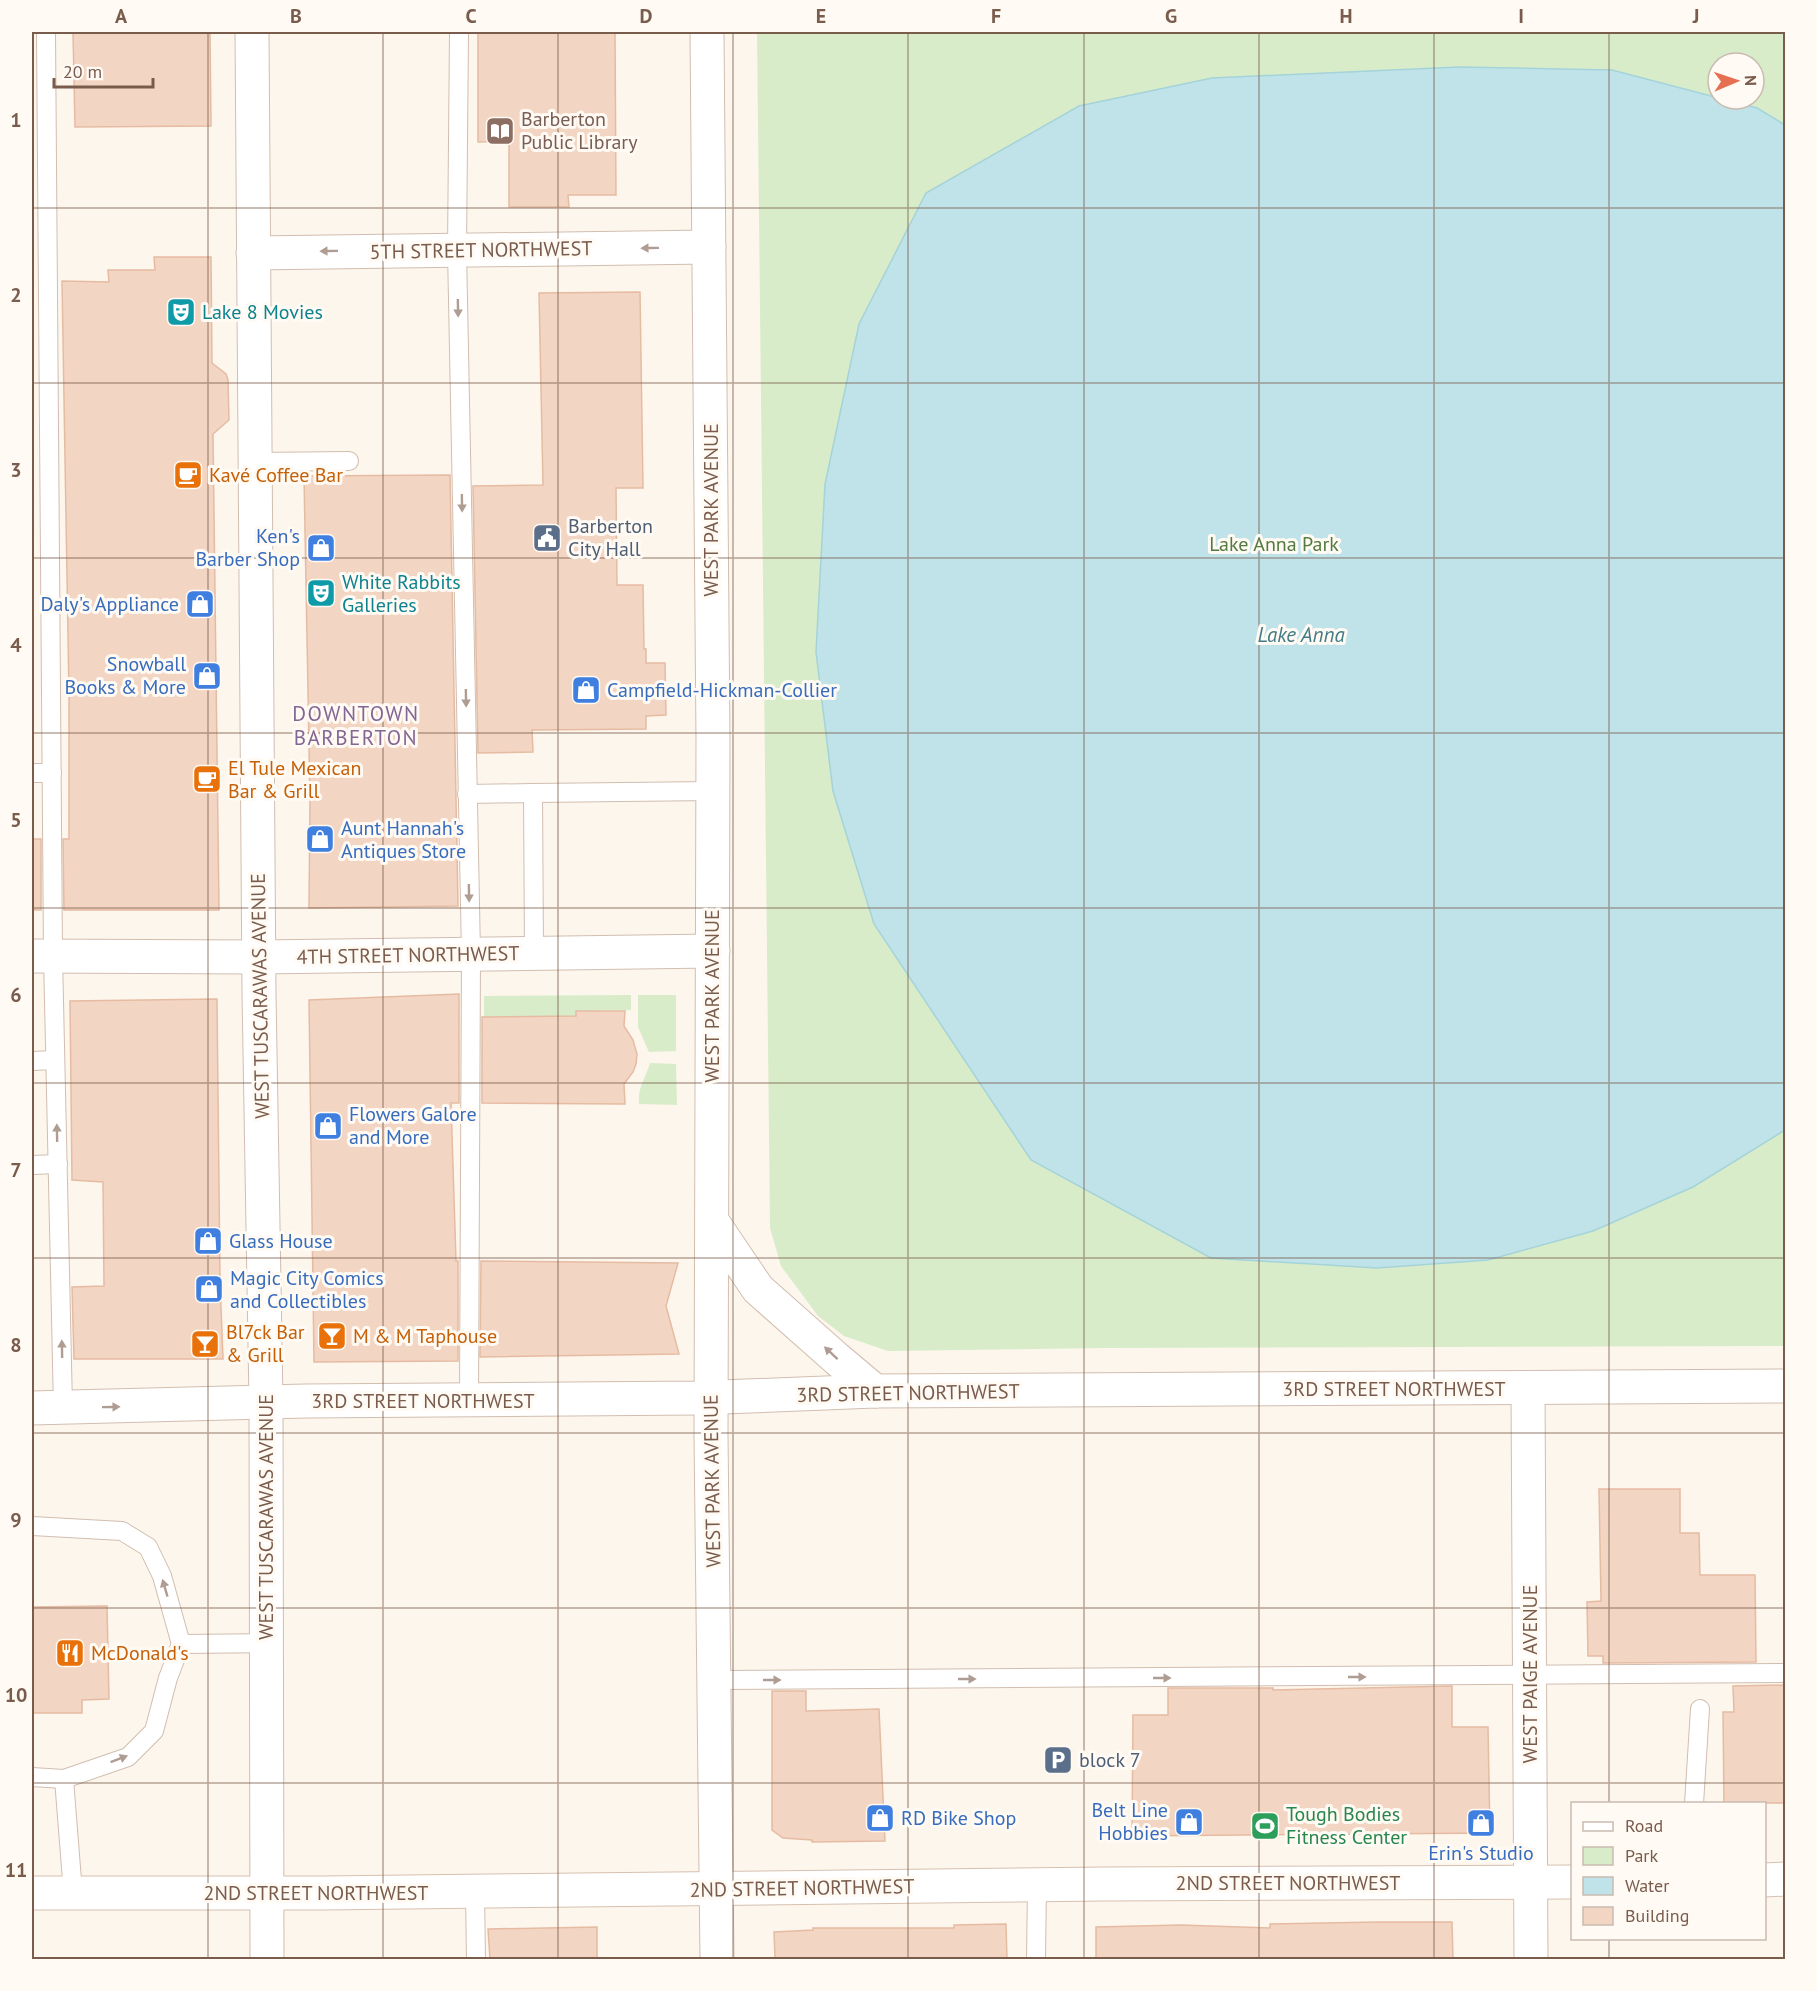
<svg xmlns="http://www.w3.org/2000/svg" width="1817" height="1991" viewBox="0 0 1817 1991" font-family="'PT Sans',sans-serif">
  <rect width="100%" height="100%" fill="#fdf6ec"/>
  <g fill="#d8ecc9" fill-rule="evenodd">
    <path d="M757,32H1785V1346L1106,1348L888,1351L844,1336L818,1316L781,1266L770,1228ZM1718,63H1754V99H1718Z"/>
    <path d="M631,995V1010L576,1011V1016L484,1017V996Z"/>
    <path d="M638,995H676V1051L649,1052L638,1027Z"/>
    <path d="M650,1063L676,1064L677,1105L639,1104C638,1086 645,1080 650,1063Z"/>
  </g>
  <path fill="#bfe3e8" stroke="#a5d3da" stroke-width="1.5" d="M1459,67L1612,70L1757,108L1785,125V1130L1693,1187L1593,1231L1488,1260L1377,1268L1211,1258L1031,1160L874,924L833,791L816,652L825,484L859,324L926,193L1079,106L1212,78Z"/>
  <g fill="#f3d5c3" stroke="#e6bba3" stroke-width="1.5">
    <path d="M210,32L211,126L75,127L73,33Z"/>
    <path d="M478,32H615L616,195H568L569,207H509V141L478,142Z"/>
    <path d="M154,257H211L212,363L226,374L228,380L229,420L213,434L219,910H64L63,839H69V694L62,281L109,282L108,270H155Z"/>
    <path d="M640,292L643,488H616L617,585H643L644,649H646V663H665L666,715L646,716V729L532,730L533,752L478,753L473,486L543,485L539,293Z"/>
    <path d="M450,475L458,906L309,908L310,800L304,476Z"/>
    <rect x="32" y="839" width="9" height="71"/>
    <path d="M459,994V1103H451L456,1261H458V1361L314,1362L309,1000Z"/>
    <path d="M217,999L220,1282L223,1359H74L72,1287L104,1286L103,1182L72,1180L70,1001Z"/>
    <path d="M576,1011H625L624,1026L633,1040L637,1054L636,1064L633,1072L624,1084L625,1104L482,1103V1017L576,1016Z"/>
    <path d="M481,1261L678,1263L666,1306L679,1354L480,1357Z"/>
    <path d="M1599,1489H1680V1533H1699L1700,1575H1755L1756,1662L1603,1663V1656H1588L1587,1602L1601,1601Z"/>
    <path d="M107,1606L109,1699L82,1700V1713H32V1607Z"/>
    <path d="M1785,1685V1803H1724L1723,1712H1734L1733,1686Z"/>
    <path d="M1452,1686V1727H1488L1490,1833L1132,1836L1133,1715H1168V1688H1273V1690Z"/>
    <path d="M772,1691H806V1711L879,1709L885,1841L812,1842V1840L783,1838L772,1830Z"/>
    <path d="M1377,1922H1452L1453,1959H1096V1927L1181,1925L1270,1928V1924Z"/>
    <path d="M1006,1924L1007,1959H775L774,1932L813,1930V1928H954V1925Z"/>
    <path d="M597,1927V1959H490L488,1929Z"/>
  </g>
  <g fill="none" stroke-linecap="round" stroke-linejoin="round">
    <g stroke="#d1beb0" stroke-width="20">
      <g id="lane">
        <path d="M46,32L53,956L63,1408"/>
        <path d="M459,32L457,250L471,954L469,1401"/>
        <path d="M255,462L349,461"/>
        <path d="M32,773H52"/>
        <path d="M467,794L533,793"/>
        <path d="M534,953L533,793L713,791"/>
        <path d="M32,1061L55,1060"/>
        <path d="M32,1165L58,1164"/>
        <path d="M32,1526L122,1531L148,1547L162,1576L181,1644L168,1678L154,1731L128,1757L64,1779L32,1777"/>
        <path d="M181,1644L267,1643"/>
        <path d="M714,1680L1786,1673"/>
        <path d="M64,1779L73,1893"/>
        <path d="M1694,1804L1700,1709"/>
        <path d="M475,1892L476,1960"/>
        <path d="M1036,1960L1037,1885"/>
      </g>
    </g>
    <g stroke="#d1beb0" stroke-width="35">
      <g id="street">
        <path d="M252,32L259,993L266,1402L267,1960"/>
        <path d="M707,32L713,740L711,1435L717,1960"/>
        <path d="M253,253L709,247"/>
        <path d="M32,956L259,957L713,951"/>
        <path d="M712,1221L758,1289L837,1359L875,1391"/>
        <path d="M1528,1388L1531,1960"/>
        <path d="M32,1408L306,1401L697,1398L875,1391L1786,1386"/>
      </g>
    </g>
    <g stroke="#d6c0b0" stroke-width="35">
      <g id="secondary">
        <path d="M1764,1880L1786,1879"/>
        <path d="M32,1893H324L1103,1884L1572,1882"/>
      </g>
    </g>
    <use href="#lane" stroke="#fff" stroke-width="18"/>
    <use href="#street" stroke="#fff" stroke-width="33"/>
    <use href="#secondary" stroke="#fff" stroke-width="33"/>
  </g>
  <defs><path id="oneway-solid" d="M-6-.8H1V-3.2L6.5 0L1 3.2V.8H-6Z" transform="scale(1.5)"/></defs>
  <g fill="#af9d94">
    <use href="#oneway-solid" transform="translate(650 248) rotate(179)"/>
    <use href="#oneway-solid" transform="translate(329 251) rotate(179)"/>
    <use href="#oneway-solid" transform="translate(458 308) rotate(89)"/>
    <use href="#oneway-solid" transform="translate(462 503) rotate(89)"/>
    <use href="#oneway-solid" transform="translate(466 698) rotate(89)"/>
    <use href="#oneway-solid" transform="translate(469 893) rotate(89)"/>
    <use href="#oneway-solid" transform="translate(57 1133) rotate(-91)"/>
    <use href="#oneway-solid" transform="translate(62 1349) rotate(-91)"/>
    <use href="#oneway-solid" transform="translate(831 1353) rotate(-137)"/>
    <use href="#oneway-solid" transform="translate(111 1407) rotate(-1)"/>
    <use href="#oneway-solid" transform="translate(165 1588) rotate(-106)"/>
    <use href="#oneway-solid" transform="translate(1357 1677)"/>
    <use href="#oneway-solid" transform="translate(1162 1678)"/>
    <use href="#oneway-solid" transform="translate(967 1679)"/>
    <use href="#oneway-solid" transform="translate(772 1680)"/>
    <use href="#oneway-solid" transform="translate(119 1759) rotate(-21)"/>
  </g>
  <path fill="none" stroke="#7a5c4d" stroke-width="1.5" stroke-opacity="0.55" d="M208,32V1960M383,32V1960M558,32V1960M733,32V1960M908,32V1960M1084,32V1960M1259,32V1960M1434,32V1960M1609,32V1804M32,208H1786M32,383H1786M32,558H1786M32,733H1786M32,908H1786M32,1083H1786M32,1258H1786M32,1433H1786M32,1608H1786M32,1783H1786M1609,1938V1960"/>
  <defs>
    <g id="library-square" transform="scale(1.5)"><rect x="-9" y="-9" width="18" height="18" rx="4" fill="#8d6e63" stroke="#fffaf3"/><path d="M-6-4Q-3-5.5-.7-3.5V5Q-3 3-6 4ZM6-4Q3-5.5 .7-3.5V5Q3 3 6 4Z" fill="#fff"/></g>
    <g id="theatre-square" transform="scale(1.5)"><rect x="-9" y="-9" width="18" height="18" rx="4" fill="#0f9aa8" stroke="#fffaf3"/><path d="M-5-5.5Q0-4 5-5.5V0Q5 5 0 6Q-5 5-5 0ZM-3.3-2.5H-1v1.5H-3.3ZM1-2.5H3.3v1.5H1ZM-2.8 1Q0 5.5 2.8 1Z" fill="#fff"/></g>
    <g id="cafe-square" transform="scale(1.5)"><rect x="-9" y="-9" width="18" height="18" rx="4" fill="#e8710a" stroke="#fffaf3"/><path d="M-5.5-4.5H6V0H3Q3 3.5 0 3.5H-2.5Q-5.5 3.5-5.5 0ZM3-3.2v2h1.7v-2ZM-6 4.5H4V6H-6Z" fill="#fff"/></g>
    <g id="civic-square" transform="scale(1.5)"><rect x="-9" y="-9" width="18" height="18" rx="4" fill="#5c6f8a" stroke="#fffaf3"/><path d="M-.6-6.5H3V-4.5H.6V-3L4-1V1h2V6H-6V1h2V-1L-.6-3ZM-1.2 2.5V6h2.4V2.5Z" fill="#fff"/></g>
    <g id="shop-square" transform="scale(1.5)"><rect x="-9" y="-9" width="18" height="18" rx="4" fill="#3f7fe0" stroke="#fffaf3"/><path d="M-5-2.5h2.3a2.7 3.5 0 0 1 5.4 0H5L5.5 6h-11ZM-1.5-2.5h3a1.5 2.3 0 0 0-3 0Z" fill="#fff"/></g>
    <g id="bar-square" transform="scale(1.5)"><rect x="-9" y="-9" width="18" height="18" rx="4" fill="#e8710a" stroke="#fffaf3"/><path d="M-6-5H6L.8 .8V4.5H3.5V6h-7V4.5H-.8V.8Z" fill="#fff"/></g>
    <g id="restaurant-square" transform="scale(1.5)"><rect x="-9" y="-9" width="18" height="18" rx="4" fill="#e8710a" stroke="#fffaf3"/><path d="M-5-6h1v4h1v-4h1v4h1v-4h1v5L-1.5 .5V6h-2V.5L-5-1ZM5-6V6H3V1.5H1.5Q1.5-4 5-6Z" fill="#fff"/></g>
    <g id="parking-square" transform="scale(1.5)"><rect x="-9" y="-9" width="18" height="18" rx="4" fill="#5c6f8a" stroke="#fffaf3"/><path d="M-3.5-5.5H1a3.5 3.5 0 0 1 0 7H-1V5.5H-3.5ZM-1-3.4V-.6H.8a1.4 1.4 0 0 0 0-2.8Z" fill="#fff"/></g>
    <g id="stadium-square" transform="scale(1.5)"><rect x="-9" y="-9" width="18" height="18" rx="4" fill="#2e9e5b" stroke="#fffaf3"/><path d="M0-5a6.5 5 0 1 0 0 10a6.5 5 0 1 0 0-10ZM-3.5-1.8h7v3.6h-7Z" fill="#fff"/></g>
  </defs>
  <g fill-rule="evenodd">
    <use href="#library-square" x="500" y="131"/>
    <use href="#theatre-square" x="181" y="312"/>
    <use href="#cafe-square" x="188" y="475"/>
    <use href="#civic-square" x="547" y="538"/>
    <use href="#shop-square" x="321" y="548"/>
    <use href="#theatre-square" x="321" y="593"/>
    <use href="#shop-square" x="200" y="604"/>
    <use href="#shop-square" x="207" y="676"/>
    <use href="#shop-square" x="586" y="690"/>
    <use href="#cafe-square" x="207" y="779"/>
    <use href="#shop-square" x="320" y="839"/>
    <use href="#shop-square" x="328" y="1126"/>
    <use href="#shop-square" x="208" y="1241"/>
    <use href="#shop-square" x="209" y="1289"/>
    <use href="#bar-square" x="332" y="1336"/>
    <use href="#bar-square" x="205" y="1344"/>
    <use href="#restaurant-square" x="70" y="1653"/>
    <use href="#parking-square" x="1058" y="1760"/>
    <use href="#shop-square" x="880" y="1818"/>
    <use href="#shop-square" x="1189" y="1822"/>
    <use href="#shop-square" x="1481" y="1823"/>
    <use href="#stadium-square" x="1265" y="1826"/>
  </g>
  <g text-anchor="middle" dominant-baseline="central" stroke-width="6" stroke-linejoin="round" paint-order="stroke">
    <g font-size="20" fill="#785e54" stroke="#fffaf3" text-anchor="start">
      <text x="521" y="119">Barberton<tspan x="521" dy="23">Public Library</tspan></text>
    </g>
    <g font-size="20" fill="#7a5c4d" stroke="#fffaf3">
      <text transform="translate(481 250) rotate(-1)">5TH STREET NORTHWEST</text>
      <text transform="translate(711 510) rotate(-90)">WEST PARK AVENUE</text>
      <text transform="translate(408 955) rotate(-1)">4TH STREET NORTHWEST</text>
      <text transform="translate(260 996) rotate(-91)">WEST TUSCARAWAS AVENUE</text>
      <text transform="translate(712 996) rotate(-90)">WEST PARK AVENUE</text>
      <text x="1394" y="1389">3RD STREET NORTHWEST</text>
      <text transform="translate(908 1393) rotate(-1)">3RD STREET NORTHWEST</text>
      <text x="423" y="1401">3RD STREET NORTHWEST</text>
      <text transform="translate(712 1481) rotate(-91)">WEST PARK AVENUE</text>
      <text transform="translate(266 1517) rotate(-90)">WEST TUSCARAWAS AVENUE</text>
      <text transform="translate(1530 1674) rotate(-90)">WEST PAIGE AVENUE</text>
      <text x="1288" y="1883">2ND STREET NORTHWEST</text>
      <text transform="translate(802 1888) rotate(-1)">2ND STREET NORTHWEST</text>
      <text x="316" y="1893">2ND STREET NORTHWEST</text>
    </g>
    <g font-size="20" fill="#0d838f" stroke="#fffaf3" text-anchor="start">
      <text x="202" y="312">Lake 8 Movies</text>
      <text x="342" y="582">White Rabbits<tspan x="342" dy="23">Galleries</tspan></text>
    </g>
    <g font-size="20" fill="#c56008" stroke="#fffaf3" text-anchor="start">
      <text x="209" y="475">Kavé Coffee Bar</text>
      <text x="228" y="768">El Tule Mexican<tspan x="228" dy="23">Bar &amp; Grill</tspan></text>
      <text x="226" y="1332">Bl7ck Bar<tspan x="226" dy="23">&amp; Grill</tspan></text>
      <text x="353" y="1336">M &amp; M Taphouse</text>
      <text x="91" y="1653">McDonald's</text>
    </g>
    <g font-size="20" fill="#4e5e75" stroke="#fffaf3" text-anchor="start">
      <text x="568" y="526">Barberton<tspan x="568" dy="23">City Hall</tspan></text>
      <text x="1079" y="1760">block 7</text>
    </g>
    <g font-size="20" fill="#366cbe" stroke="#fffaf3" text-anchor="start">
      <text x="300" y="536" text-anchor="end">Ken's<tspan x="300" dy="23">Barber Shop</tspan></text>
      <text x="179" y="604" text-anchor="end">Daly's Appliance</text>
      <text x="186" y="664" text-anchor="end">Snowball<tspan x="186" dy="23">Books &amp; More</tspan></text>
      <text x="607" y="690">Campfield-Hickman-Collier</text>
      <text x="341" y="828">Aunt Hannah's<tspan x="341" dy="23">Antiques Store</tspan></text>
      <text x="349" y="1114">Flowers Galore<tspan x="349" dy="23">and More</tspan></text>
      <text x="229" y="1241">Glass House</text>
      <text x="230" y="1278">Magic City Comics<tspan x="230" dy="23">and Collectibles</tspan></text>
      <text x="1168" y="1810" text-anchor="end">Belt Line<tspan x="1168" dy="23">Hobbies</tspan></text>
      <text x="901" y="1818">RD Bike Shop</text>
      <text x="1481" y="1853" text-anchor="middle">Erin's Studio</text>
    </g>
    <g font-size="20" fill="#537a41" stroke="#fffaf3">
      <text x="1274" y="544">Lake Anna Park</text>
    </g>
    <g font-size="20" fill="#27864d" stroke="#fffaf3" text-anchor="start">
      <text x="1286" y="1814">Tough Bodies<tspan x="1286" dy="23">Fitness Center</tspan></text>
    </g>
    <g font-size="21" font-style="italic" fill="#437c86" stroke="#fffaf3">
      <text x="1301" y="634">Lake Anna</text>
    </g>
    <g font-size="21" letter-spacing="1.5" fill="#846695" stroke="#fffaf3">
      <text x="356" y="713">DOWNTOWN<tspan x="356" dy="24">BARBERTON</tspan></text>
    </g>
  </g>
  <rect width="1817" height="1991" fill="none" stroke="#fffaf3" stroke-width="66"/>
  <rect x="1571" y="1802" width="195" height="138" fill="#fffaf3" stroke="#cabbb1" stroke-width="1.5"/>
  <rect x="1583" y="1822" width="30" height="9" fill="#ffffff" stroke="#cabbb1" stroke-width="1.5"/>
  <text x="1625" y="1832" font-size="18" fill="#7a5c4d">Road</text>
  <rect x="1583" y="1847" width="30" height="18" fill="#d8ecc9" stroke="#cabbb1" stroke-width="1.5"/>
  <text x="1625" y="1862" font-size="18" fill="#7a5c4d">Park</text>
  <rect x="1583" y="1877" width="30" height="18" fill="#bfe3e8" stroke="#cabbb1" stroke-width="1.5"/>
  <text x="1625" y="1892" font-size="18" fill="#7a5c4d">Water</text>
  <rect x="1583" y="1907" width="30" height="18" fill="#f3d5c3" stroke="#cabbb1" stroke-width="1.5"/>
  <text x="1625" y="1922" font-size="18" fill="#7a5c4d">Building</text>
  <g transform="translate(1736 81) rotate(88)"><circle r="28" fill="#fffaf3" stroke="#cabbb1" stroke-width="1.5"/>
  <path d="M0-4.5L10 22L0 15L-10 22Z" fill="#e76f51"/>
  <text y="-9" font-size="16" font-weight="bold" text-anchor="middle" fill="#7a5c4d">N</text>
  </g>
  <path d="M54 78v9h99v-9" fill="none" stroke="#7a5c4d" stroke-width="3"/>
  <text x="63" y="78" font-size="18" fill="#7a5c4d" stroke="#fffaf3" stroke-width="4.5" paint-order="stroke">20 m</text>
  <rect x="33" y="33" width="1751" height="1925" fill="none" stroke="#7a5c4d" stroke-width="2"/>
  <g font-size="20" text-anchor="middle" font-weight="bold" fill="#7a5c4d">
    <text x="121" y="23">A</text>
    <text x="296" y="23">B</text>
    <text x="471" y="23">C</text>
    <text x="646" y="23">D</text>
    <text x="821" y="23">E</text>
    <text x="996" y="23">F</text>
    <text x="1171" y="23">G</text>
    <text x="1346" y="23">H</text>
    <text x="1521" y="23">I</text>
    <text x="1696" y="23">J</text>
    <text x="16" y="127">1</text>
    <text x="16" y="302">2</text>
    <text x="16" y="477">3</text>
    <text x="16" y="652">4</text>
    <text x="16" y="827">5</text>
    <text x="16" y="1002">6</text>
    <text x="16" y="1177">7</text>
    <text x="16" y="1352">8</text>
    <text x="16" y="1527">9</text>
    <text x="16" y="1702">10</text>
    <text x="16" y="1877">11</text>
  </g>
</svg>
